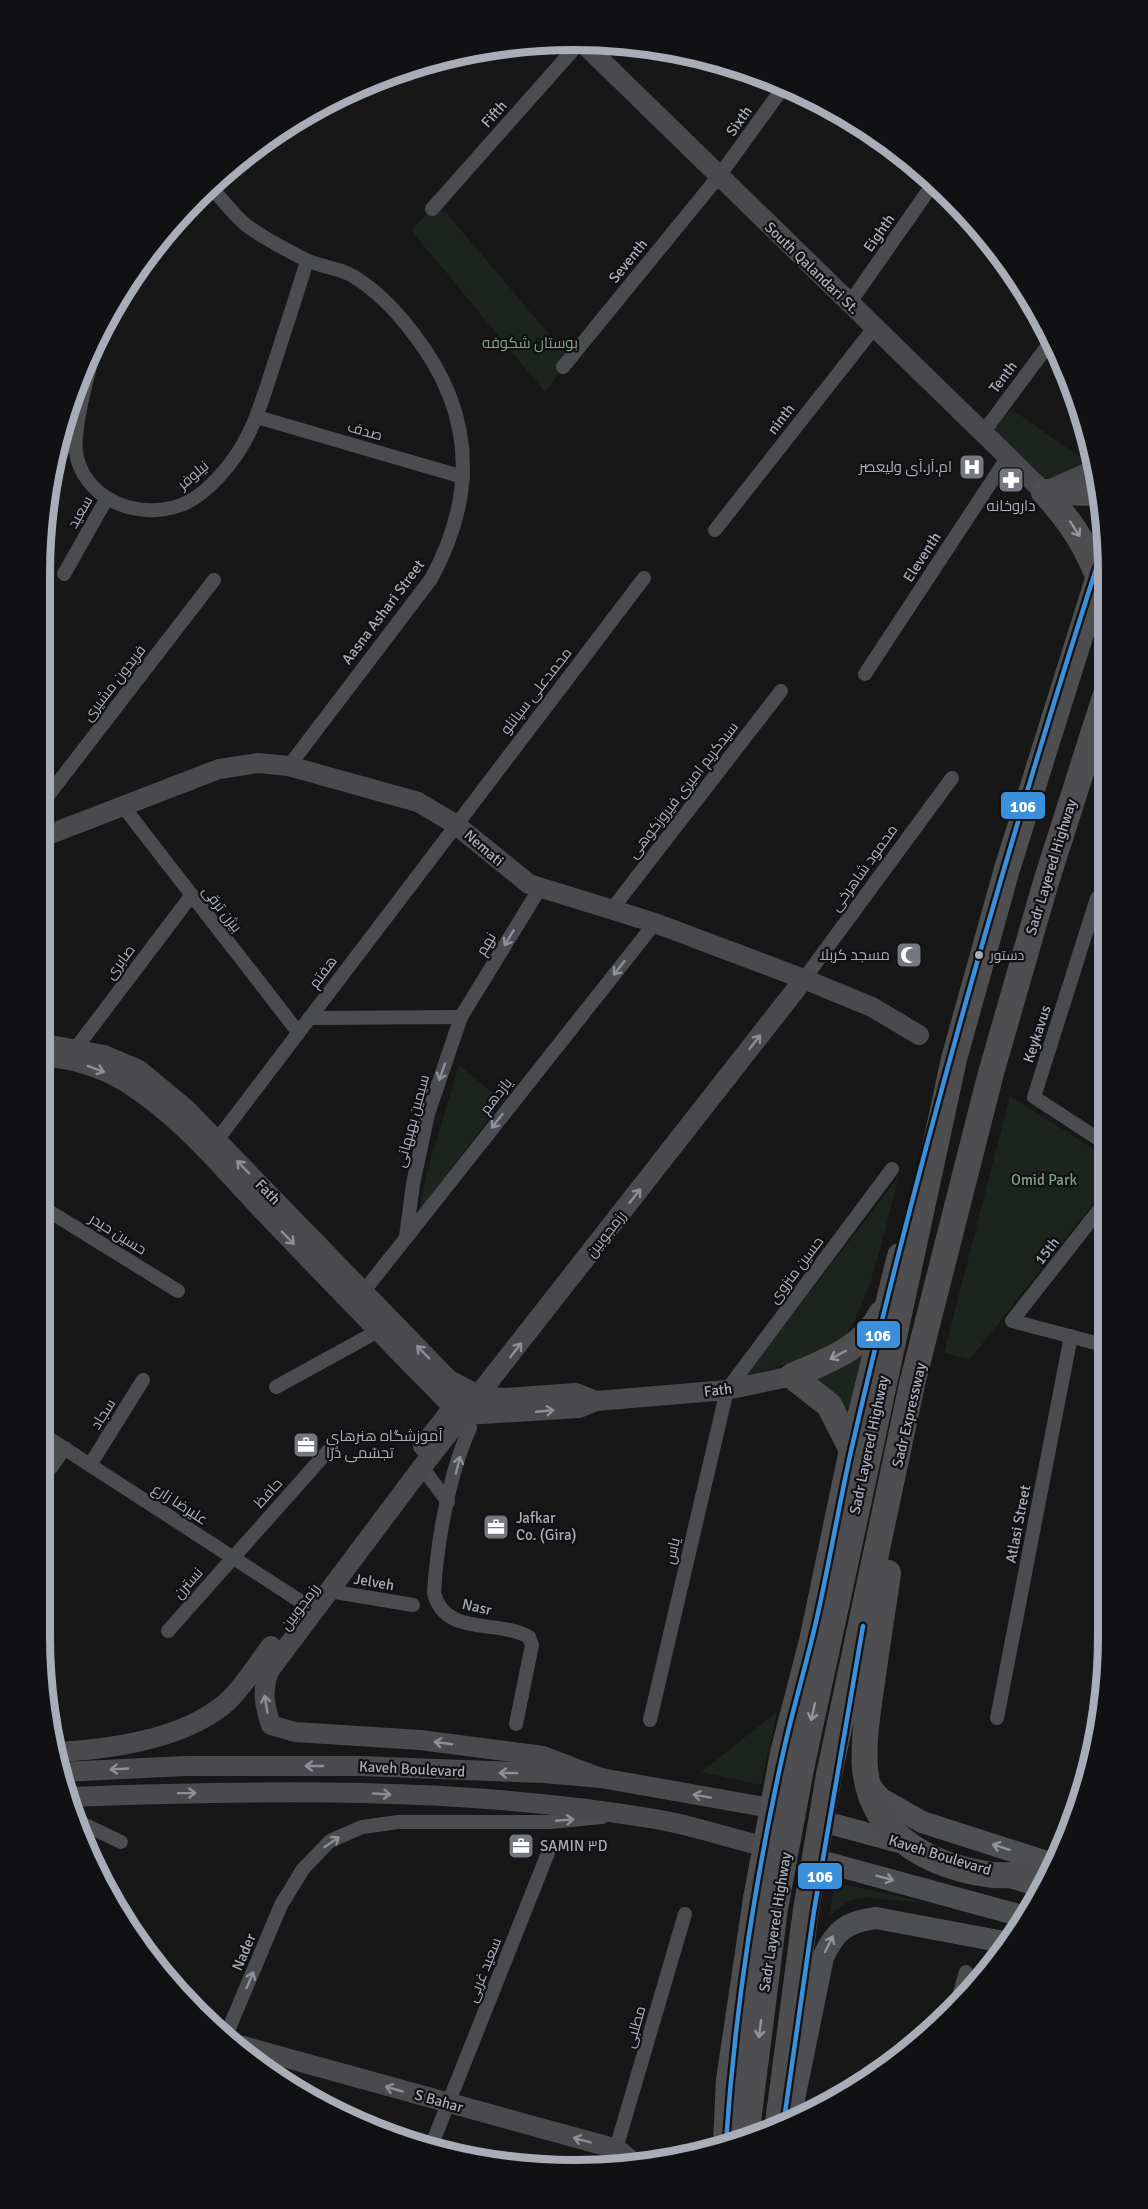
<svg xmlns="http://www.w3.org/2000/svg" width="1148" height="2209" viewBox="0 0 1148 2209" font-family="Signika,Cairo,sans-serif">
  <rect width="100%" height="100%" fill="#171717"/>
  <g fill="#1d241e">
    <path d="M438,203L570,359L545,392L411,230Z"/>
    <path d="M1011,409L1086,461L1048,480L992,430Z"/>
    <path d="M459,1065L502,1101L419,1211L426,1175Z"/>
    <path d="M1010,1096L1106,1157V1187L970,1359L944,1353Z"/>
    <path d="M898,1178C889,1212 866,1324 839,1341C811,1359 776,1366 744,1377Z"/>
    <path d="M867,1350L856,1432L805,1377Z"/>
    <path d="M777,1712L761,1785L701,1772Z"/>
    <path d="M835,1882L927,1903L865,1898L850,1900L829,1916Z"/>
  </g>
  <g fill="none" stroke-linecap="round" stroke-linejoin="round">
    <g stroke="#4b4c50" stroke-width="14">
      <path d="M209,185C221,198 233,214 246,225C263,238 287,250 306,260C321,267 339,268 353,276C376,290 397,312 413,333C474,411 478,493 431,579L289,766"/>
      <path d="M432,209L581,41"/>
      <path d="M849,304L935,181"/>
      <path d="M100,328C93,358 70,430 77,458C89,502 140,520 181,505C200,498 217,480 229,465C254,434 263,397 275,361C286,327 297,294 307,261"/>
      <path d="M563,367L719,176L785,85"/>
      <path d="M257,417L463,477"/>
      <path d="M982,434L1052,340"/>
      <path d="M715,530L874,328"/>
      <path d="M64,574L107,498"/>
      <path d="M865,674L1007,458"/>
      <path d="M122,805L298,1032"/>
      <path d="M40,806L214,580"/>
      <path d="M1097,898L1034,1097L1106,1144"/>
      <path d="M612,909L781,691"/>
      <path d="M804,979L952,778"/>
      <path d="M309,1018L461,1017"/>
      <path d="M76,1048L191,896"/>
      <path d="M217,1140L644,578"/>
      <path d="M1106,1201L1012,1321L1107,1346"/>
      <path d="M39,1205L178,1291"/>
      <path d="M406,1237L413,1184L428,1114L461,1017L540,888"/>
      <path d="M364,1291L655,923"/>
      <path d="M276,1387L378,1331"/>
      <path d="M470,1428C449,1474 437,1542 434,1593C445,1637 498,1619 529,1637L532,1645L516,1724"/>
      <path d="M39,1432L303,1603"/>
      <path d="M90,1465L143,1380"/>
      <path d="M422,1467L448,1502"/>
      <path d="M39,1484L65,1448"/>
      <path d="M329,1591L413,1605"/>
      <path d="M168,1631L328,1451"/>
      <path d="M997,1718L1071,1336"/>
      <path d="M650,1720L727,1390L892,1169"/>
      <path d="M75,1820L121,1842"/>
      <path d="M955,2009L966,1972"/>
      <path d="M227,2033L281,1905L303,1869L330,1841L362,1827L398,1822H550L602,1817"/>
      <path d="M430,2149L550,1848"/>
      <path d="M610,2169L685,1914"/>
    </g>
    <g stroke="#4a4a4e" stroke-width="20">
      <path d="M581,41L1044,492L1095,469"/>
      <path d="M40,838L219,769L258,763L289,766L418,802L455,824L529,884L655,923L804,979L872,1007L919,1035"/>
      <path d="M40,1043L104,1055L139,1070L186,1109L449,1380L480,1396L506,1398L576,1393L596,1401"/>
      <path d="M40,1057C70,1057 105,1068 130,1085C182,1118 223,1169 266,1214C328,1279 390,1343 453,1407L463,1414"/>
      <path d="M466,1415L579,1408L596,1401L727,1390L792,1376"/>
      <path d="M423,1446L466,1391"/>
      <path d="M58,1752C112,1749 186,1739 228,1701C244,1686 257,1664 271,1646"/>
      <path d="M62,1772L185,1766H360L544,1773L601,1778L759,1806"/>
      <path d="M601,1778L543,1756L420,1740L295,1732L271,1725C264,1705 262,1691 269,1671L422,1467L804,979"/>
      <path d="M66,1797C262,1790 461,1786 655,1819C687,1824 719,1835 751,1843"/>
      <path d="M239,2045L617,2149L634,2163"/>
    </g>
    <g stroke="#4d4f52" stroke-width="22">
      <path d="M868,1783L880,1798L922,1822L1056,1865"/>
      <path d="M836,1825L910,1845"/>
      <path d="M828,1863L1022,1916"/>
      <path d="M1007,1876L1043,1887"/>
      <path d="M789,2124L823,1957C836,1930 846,1922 876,1918L1004,1942"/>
    </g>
    <g stroke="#4e4e51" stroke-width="26">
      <path d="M1044,492C1067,517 1083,540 1096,571"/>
      <path d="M1044,492L1101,493"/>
      <path d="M852,1450L829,1405L792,1376C826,1361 863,1349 881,1314"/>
      <path d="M783,1753L812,1641L852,1450L900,1256"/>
      <path d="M726,2142L729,2080L756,1899"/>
    </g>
    <g stroke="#4e4e51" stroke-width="26">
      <path d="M888,1573C883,1609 877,1645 872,1682C868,1710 863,1740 865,1768C871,1834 927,1865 986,1874C1007,1878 1033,1872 1054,1870"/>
      <path d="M756,1899L783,1753"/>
      <path d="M777,2130L806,1910L829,1775L912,1384L991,1073L1046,882L1105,697"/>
      <path d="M746,2137L775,1908L802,1764L954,1059L1007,869L1105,557"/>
    </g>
    <g stroke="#111113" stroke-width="9">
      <g id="bus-1">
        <path d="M783,2127L814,1911L863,1626"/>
        <path d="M726,2142C735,2010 755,1879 784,1749C794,1704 808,1659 818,1613C830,1559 839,1505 851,1451C921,1145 1008,843 1104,544"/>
      </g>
    </g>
    <use href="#bus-1" stroke="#3a90db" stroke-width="4.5"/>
  </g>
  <defs><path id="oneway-shaft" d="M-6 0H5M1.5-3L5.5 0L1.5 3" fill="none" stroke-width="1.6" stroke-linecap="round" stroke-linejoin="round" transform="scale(1.5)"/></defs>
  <g stroke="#92959e">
    <use href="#oneway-shaft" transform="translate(1075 529) rotate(57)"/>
    <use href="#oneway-shaft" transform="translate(838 1355) rotate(152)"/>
    <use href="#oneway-shaft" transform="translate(813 1712) rotate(102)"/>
    <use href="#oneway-shaft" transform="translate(760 2029) rotate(97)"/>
  </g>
  <g stroke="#8c9099">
    <use href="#oneway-shaft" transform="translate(509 938) rotate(121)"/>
    <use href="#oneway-shaft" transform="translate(619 968) rotate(128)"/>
    <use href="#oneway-shaft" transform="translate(442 1072) rotate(109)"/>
    <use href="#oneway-shaft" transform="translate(497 1121) rotate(128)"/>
    <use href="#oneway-shaft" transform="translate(458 1465) rotate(-76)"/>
    <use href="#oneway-shaft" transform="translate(565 1820) rotate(-5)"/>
    <use href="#oneway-shaft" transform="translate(332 1842) rotate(-34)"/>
    <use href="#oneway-shaft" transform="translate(250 1980) rotate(-67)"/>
  </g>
  <g stroke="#8c8f98">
    <use href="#oneway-shaft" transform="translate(755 1042) rotate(-52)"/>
    <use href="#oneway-shaft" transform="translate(96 1069) rotate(20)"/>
    <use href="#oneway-shaft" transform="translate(243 1167) rotate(-134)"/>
    <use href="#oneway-shaft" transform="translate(635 1196) rotate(-52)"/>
    <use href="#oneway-shaft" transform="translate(288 1238) rotate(46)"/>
    <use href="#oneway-shaft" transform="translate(516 1350) rotate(-52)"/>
    <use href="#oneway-shaft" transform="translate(423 1352) rotate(-134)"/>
    <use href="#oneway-shaft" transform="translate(545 1411) rotate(-5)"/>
    <use href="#oneway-shaft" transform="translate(266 1704) rotate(-99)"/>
    <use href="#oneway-shaft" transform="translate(443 1743) rotate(-172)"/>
    <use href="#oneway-shaft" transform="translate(314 1766) rotate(180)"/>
    <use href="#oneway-shaft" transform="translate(119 1769) rotate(177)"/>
    <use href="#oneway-shaft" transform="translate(508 1773) rotate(-179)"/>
    <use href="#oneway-shaft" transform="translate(187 1793) rotate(-1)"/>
    <use href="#oneway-shaft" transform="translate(382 1794) rotate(4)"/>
    <use href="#oneway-shaft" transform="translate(702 1796) rotate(-170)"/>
    <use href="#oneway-shaft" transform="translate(394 2089) rotate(-164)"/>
    <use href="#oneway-shaft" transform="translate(582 2140) rotate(-165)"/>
  </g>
  <g stroke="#91969e">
    <use href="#oneway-shaft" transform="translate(1001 1847) rotate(-162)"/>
    <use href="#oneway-shaft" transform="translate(885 1878) rotate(15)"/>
    <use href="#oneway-shaft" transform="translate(829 1944) rotate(-64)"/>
  </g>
  <defs>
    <g id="hospital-square" transform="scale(1.35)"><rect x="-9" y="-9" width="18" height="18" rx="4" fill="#757880" stroke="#111113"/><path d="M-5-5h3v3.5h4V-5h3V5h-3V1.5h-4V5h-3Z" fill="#fff"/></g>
    <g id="pharmacy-square" transform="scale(1.35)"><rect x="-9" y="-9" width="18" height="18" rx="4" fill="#757880" stroke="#111113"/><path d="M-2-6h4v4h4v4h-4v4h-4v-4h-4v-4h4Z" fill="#fff"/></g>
    <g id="mosque-square" transform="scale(1.35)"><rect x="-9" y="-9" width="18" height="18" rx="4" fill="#757880" stroke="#111113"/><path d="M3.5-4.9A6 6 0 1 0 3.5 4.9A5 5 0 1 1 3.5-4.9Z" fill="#fff"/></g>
    <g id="office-square" transform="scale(1.35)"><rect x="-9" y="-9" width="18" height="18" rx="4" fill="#757880" stroke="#111113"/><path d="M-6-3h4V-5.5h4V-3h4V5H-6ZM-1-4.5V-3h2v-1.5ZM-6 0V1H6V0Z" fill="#fff"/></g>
  </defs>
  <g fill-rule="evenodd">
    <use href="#hospital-square" x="972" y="467"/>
    <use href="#pharmacy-square" x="1011" y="480"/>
    <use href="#mosque-square" x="909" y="955"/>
    <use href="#office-square" x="306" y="1445"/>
    <use href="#office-square" x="496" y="1527"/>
    <use href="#office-square" x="521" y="1846"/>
  </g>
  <circle fill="#a8adb8" stroke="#111113" stroke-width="2" cx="979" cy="955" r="5"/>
  <g text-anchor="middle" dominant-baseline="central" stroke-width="4.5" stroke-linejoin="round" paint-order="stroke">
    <g font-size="14" fill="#a8adb8" stroke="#111113" text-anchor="start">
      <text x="990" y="955">دستور</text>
    </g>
    <g font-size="15" fill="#a8adb8" stroke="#111113">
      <text transform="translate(494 114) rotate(-48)">Fifth</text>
      <text transform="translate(739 121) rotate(-54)">Sixth</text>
      <text transform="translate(879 233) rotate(-55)">Eighth</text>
      <text transform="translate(628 261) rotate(-51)">Seventh</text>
      <text transform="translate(812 268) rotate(44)">South Qalandari St.</text>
      <text transform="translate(1003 377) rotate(-53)">Tenth</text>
      <text transform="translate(781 419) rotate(-52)">ninth</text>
      <text transform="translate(365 431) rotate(16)">صدف</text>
      <text transform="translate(193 475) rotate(-40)">نیلوفر</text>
      <text transform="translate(80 512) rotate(-60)">سعید</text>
      <text transform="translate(922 557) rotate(-57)">Eleventh</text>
      <text transform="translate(383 612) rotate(-53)">Aasna Ashari Street</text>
      <text transform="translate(114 683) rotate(-52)">فریدون مشیری</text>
      <text transform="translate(536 691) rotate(-52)">محمدعلی سپانلو</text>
      <text transform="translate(683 790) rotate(-52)">سیدکریم امیری فیروزکوهی</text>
      <text transform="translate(484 848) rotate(41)">Nemati</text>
      <text transform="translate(1051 867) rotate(-73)">Sadr Layered Highway</text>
      <text transform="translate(864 868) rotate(-54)">محمود شاهرخی</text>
      <text transform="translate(222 909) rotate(52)">بیژن ترقی</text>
      <text transform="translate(486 944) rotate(-59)">نهم</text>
      <text transform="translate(120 962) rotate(-53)">صابری</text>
      <text transform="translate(323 972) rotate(-53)">هفتم</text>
      <text transform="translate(1037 1034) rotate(-72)">Keykavus</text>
      <text transform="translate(496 1096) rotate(-52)">یازدهم</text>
      <text transform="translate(412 1121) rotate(-75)">سیمین بهبهانی</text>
      <text transform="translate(268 1192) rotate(46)">Fath</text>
      <text transform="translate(118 1234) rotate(32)">حسین حیدر</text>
      <text transform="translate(606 1234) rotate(-52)">رزمجوبین</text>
      <text transform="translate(1047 1251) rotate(-52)">15th</text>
      <text transform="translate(796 1270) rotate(-53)">حسین منزوی</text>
      <text transform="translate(718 1390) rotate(-7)">Fath</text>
      <text transform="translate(103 1414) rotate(-58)">سجاد</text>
      <text transform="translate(909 1415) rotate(-77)">Sadr Expressway</text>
      <text transform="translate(869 1445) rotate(-78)">Sadr Layered Highway</text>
      <text transform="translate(268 1493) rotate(-48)">حافظ</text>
      <text transform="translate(180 1504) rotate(33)">علیرضا زارع</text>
      <text transform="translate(1018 1524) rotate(-79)">Atlasi Street</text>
      <text transform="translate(672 1551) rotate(-77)">یاس</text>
      <text transform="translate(374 1582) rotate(10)">Jelveh</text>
      <text transform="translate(188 1583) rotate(-48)">نسترن</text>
      <text transform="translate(300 1607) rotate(-53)">رزمجوبین</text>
      <text transform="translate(477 1607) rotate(13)">Nasr</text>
      <text transform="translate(412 1769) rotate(3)">Kaveh Boulevard</text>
      <text transform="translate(940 1855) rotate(17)">Kaveh Boulevard</text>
      <text transform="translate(775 1922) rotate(-81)">Sadr Layered Highway</text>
      <text transform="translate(244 1952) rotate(-67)">Nader</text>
      <text transform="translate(484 1970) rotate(-68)">سعید غربی</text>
      <text transform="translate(635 2027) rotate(-74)">مطلبی</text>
      <text transform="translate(439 2101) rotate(16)">S Bahar</text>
    </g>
    <g font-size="15" fill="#7fa381" stroke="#111113">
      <text x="530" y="343">بوستان شکوفه</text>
      <text x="1044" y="1180">Omid Park</text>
    </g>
    <g font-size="15" fill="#a8adb8" stroke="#111113" text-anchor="start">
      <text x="952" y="467" text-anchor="end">ام.آر.آی ولیعصر</text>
      <text x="1011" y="506" text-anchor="middle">داروخانه</text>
      <text x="890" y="955" text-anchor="end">مسجد کربلا</text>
      <text x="326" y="1436">آموزشگاه هنرهای<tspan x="326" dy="17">تجسّمی دُرّا</tspan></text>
      <text x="516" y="1518">Jafkar<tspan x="516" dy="17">Co. (Gira)</tspan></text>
      <text x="540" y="1846">SAMIN ۳D</text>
    </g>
  </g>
  <path d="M0 0H1148V2209H0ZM574 50H574A524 524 0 0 1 1098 574V1636A524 524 0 0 1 574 2160H574A524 524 0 0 1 50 1636V574A524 524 0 0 1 574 50Z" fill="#111113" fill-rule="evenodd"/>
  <path fill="none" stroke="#a8adb8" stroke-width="8" d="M574 50H574A524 524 0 0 1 1098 574V1636A524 524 0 0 1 574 2160H574A524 524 0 0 1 50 1636V574A524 524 0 0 1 574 50Z"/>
  <g stroke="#111113" stroke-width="2">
    <rect x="1000" y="791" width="46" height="29" rx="6" fill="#3a90db"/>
    <rect x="856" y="1320" width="45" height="29" rx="6" fill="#3a90db"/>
    <rect x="797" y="1862" width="46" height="28" rx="6" fill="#3a90db"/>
  </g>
  <g font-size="16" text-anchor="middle" font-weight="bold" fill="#fff">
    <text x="1023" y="812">106</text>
    <text x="878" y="1341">106</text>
    <text x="820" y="1882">106</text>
  </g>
</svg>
